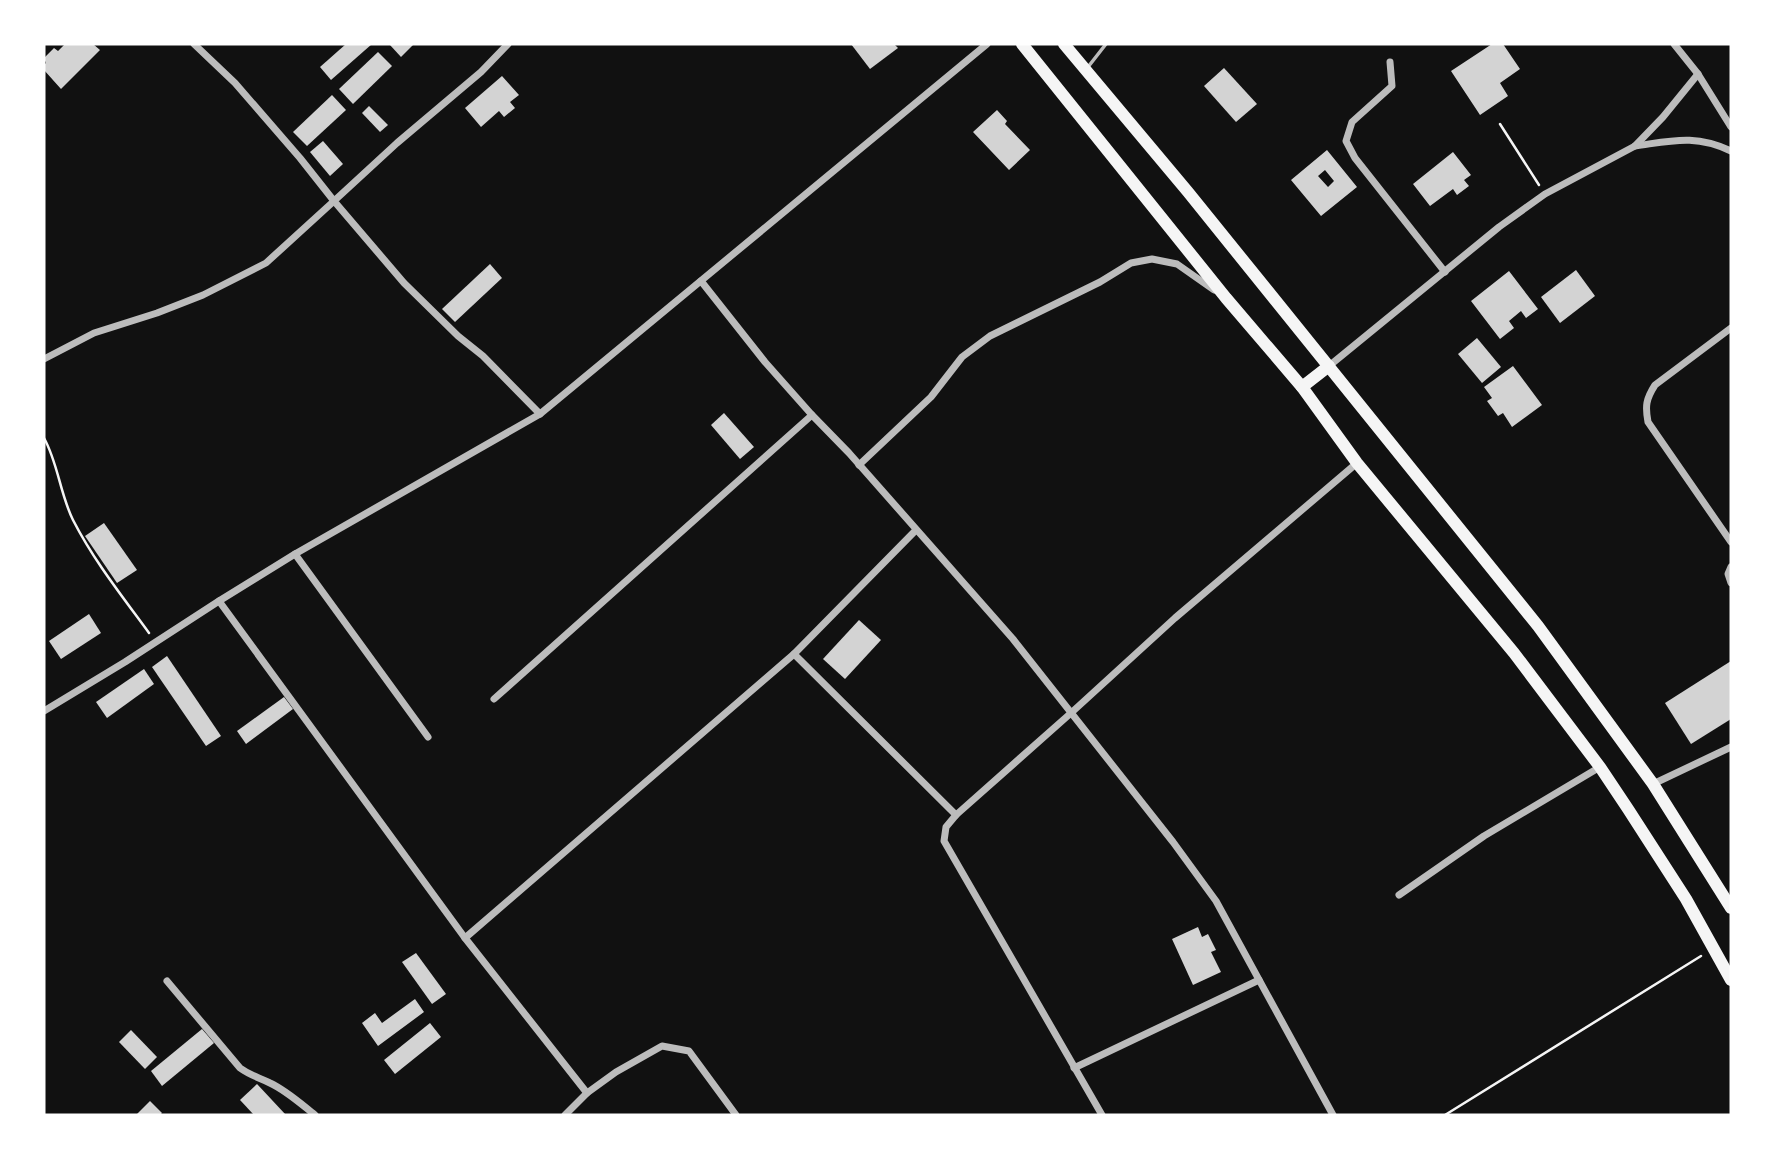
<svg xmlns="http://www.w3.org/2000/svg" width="1775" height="1159" viewBox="0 0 1775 1159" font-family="'Playfair Display',serif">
  <rect width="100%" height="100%" fill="#111"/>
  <g fill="#d3d3d3" fill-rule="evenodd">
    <path d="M65,44H93L100,50L61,89L44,70V65L46,63L44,58L54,48L58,51Z"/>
    <path d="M346,44H372L331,80L320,67Z"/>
    <path d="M391,44H414L401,57L390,45Z"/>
    <path d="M851,44H894L898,48L870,69Z"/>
    <path d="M1492,44H1503L1520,69L1500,83L1508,96L1480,115L1451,71Z"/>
    <path d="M378,52L392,66L353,104L339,89Z"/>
    <path d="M1224,68L1257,104L1236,122L1204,86Z"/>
    <path d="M502,76L519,95L510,102L515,108L504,117L499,111L481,127L465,108Z"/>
    <path d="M332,95L346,110L307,146L293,132Z"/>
    <path d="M369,106L388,125L380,132L362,113Z"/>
    <path d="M997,110L1007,121L1005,124L1030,150L1009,170L973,132Z"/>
    <path d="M323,141L343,164L330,176L310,152Z"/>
    <path d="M1327,150L1357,187L1321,216L1291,180ZM1325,170L1334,181L1328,187L1318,176Z"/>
    <path d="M1453,152L1471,175L1464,180L1469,186L1457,195L1453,189L1430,206L1413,184Z"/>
    <path d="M490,264L502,278L455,322L442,309Z"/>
    <path d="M1576,270L1595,296L1560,323L1541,297Z"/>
    <path d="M1509,271L1538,309L1526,318L1521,311L1509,321L1514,328L1500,339L1471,301Z"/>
    <path d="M1477,338L1501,367L1482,383L1458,354Z"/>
    <path d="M1513,366L1542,405L1512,427L1503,413L1498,416L1487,401L1492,398L1484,387Z"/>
    <path d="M724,413L754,447L740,459L711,425Z"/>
    <path d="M104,523L137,570L117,583L85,536Z"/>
    <path d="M89,614L101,633L61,659L49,641Z"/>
    <path d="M859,620L881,640L845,679L823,659Z"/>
    <path d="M167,656L221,736L206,746L152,667Z"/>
    <path d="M1731,661V719L1691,744L1665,703Z"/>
    <path d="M144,669L154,684L107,718L96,702Z"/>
    <path d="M284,697L293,709L246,744L237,731Z"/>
    <path d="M1198,927L1202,937L1208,934L1216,950L1211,952L1221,972L1193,985L1172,939Z"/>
    <path d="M416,953L446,994L432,1004L402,962Z"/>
    <path d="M415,999L424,1012L378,1046L362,1023L375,1013L382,1023Z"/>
    <path d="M430,1023L441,1037L395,1074L384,1060Z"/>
    <path d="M202,1029L214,1043L162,1086L151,1071Z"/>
    <path d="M131,1030L157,1057L145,1069L119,1042Z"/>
    <path d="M257,1084L286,1115H254L240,1100Z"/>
    <path d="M150,1101L162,1113L160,1115H136Z"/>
  </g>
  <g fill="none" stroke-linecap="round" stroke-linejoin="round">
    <g stroke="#f5f5f5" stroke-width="2.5">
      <path d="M1500,124L1539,185"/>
      <path d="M44,438C58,463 60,494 73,520C94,561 122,596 149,633"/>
      <path d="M1445,1115L1701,956"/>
    </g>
    <path stroke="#bcbcbc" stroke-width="3.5" d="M1088,67L1106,44"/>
    <g stroke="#bcbcbc" stroke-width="7">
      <path d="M508,44L481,72L397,143L334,201L404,283L458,336L483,356L540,414"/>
      <path d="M1674,44L1698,74L1731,127"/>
      <path d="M1390,62L1392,86L1352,122L1346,141L1355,158L1445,272"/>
      <path d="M1635,146C1672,141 1695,134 1731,151"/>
      <path d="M701,281L765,362L812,415L849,453L1013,639L1173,842L1216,901L1333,1115"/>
      <path d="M1731,328L1655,385C1646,399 1645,406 1648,422L1731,542"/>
      <path d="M44,359L94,333L157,313L203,295L266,263L334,201L300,158L235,83L194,44"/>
      <path d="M1329,366L1499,227L1545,194L1635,146L1663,117L1698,74"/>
      <path d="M859,465L931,397L962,357L990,336L1100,282L1131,263L1152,259L1177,264L1214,290"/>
      <path d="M295,554L428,737"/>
      <path d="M1731,567L1728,574L1731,583"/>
      <path d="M219,601L465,938L587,1093"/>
      <path d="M794,654L956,815"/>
      <path d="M494,699L812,415"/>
      <path d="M44,711L125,662L219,601L295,554L540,414L987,44"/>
      <path d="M1653,784L1731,747"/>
      <path d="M1399,895L1484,836L1600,767"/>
      <path d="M465,938L794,654L916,530"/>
      <path d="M167,981L240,1068C251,1076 258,1077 270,1083C287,1091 301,1104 315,1115"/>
      <path d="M1074,1068L1259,980"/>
      <path d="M565,1115L587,1093L616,1072L662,1046L689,1051L736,1115"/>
      <path d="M1102,1115L944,841L946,827L956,815L1071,713L1175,618L1357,463"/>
    </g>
    <g stroke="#f5f5f5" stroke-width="12">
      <path d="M1022,44L1226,298L1302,387L1357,463L1514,653L1600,767L1628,809L1686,899L1731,980"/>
      <path d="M1064,44L1188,192L1538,626L1653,784L1731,908"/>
      <path d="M1302,387L1329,366"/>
    </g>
  </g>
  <rect width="1775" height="1159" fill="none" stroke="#ffffff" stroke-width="91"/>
</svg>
